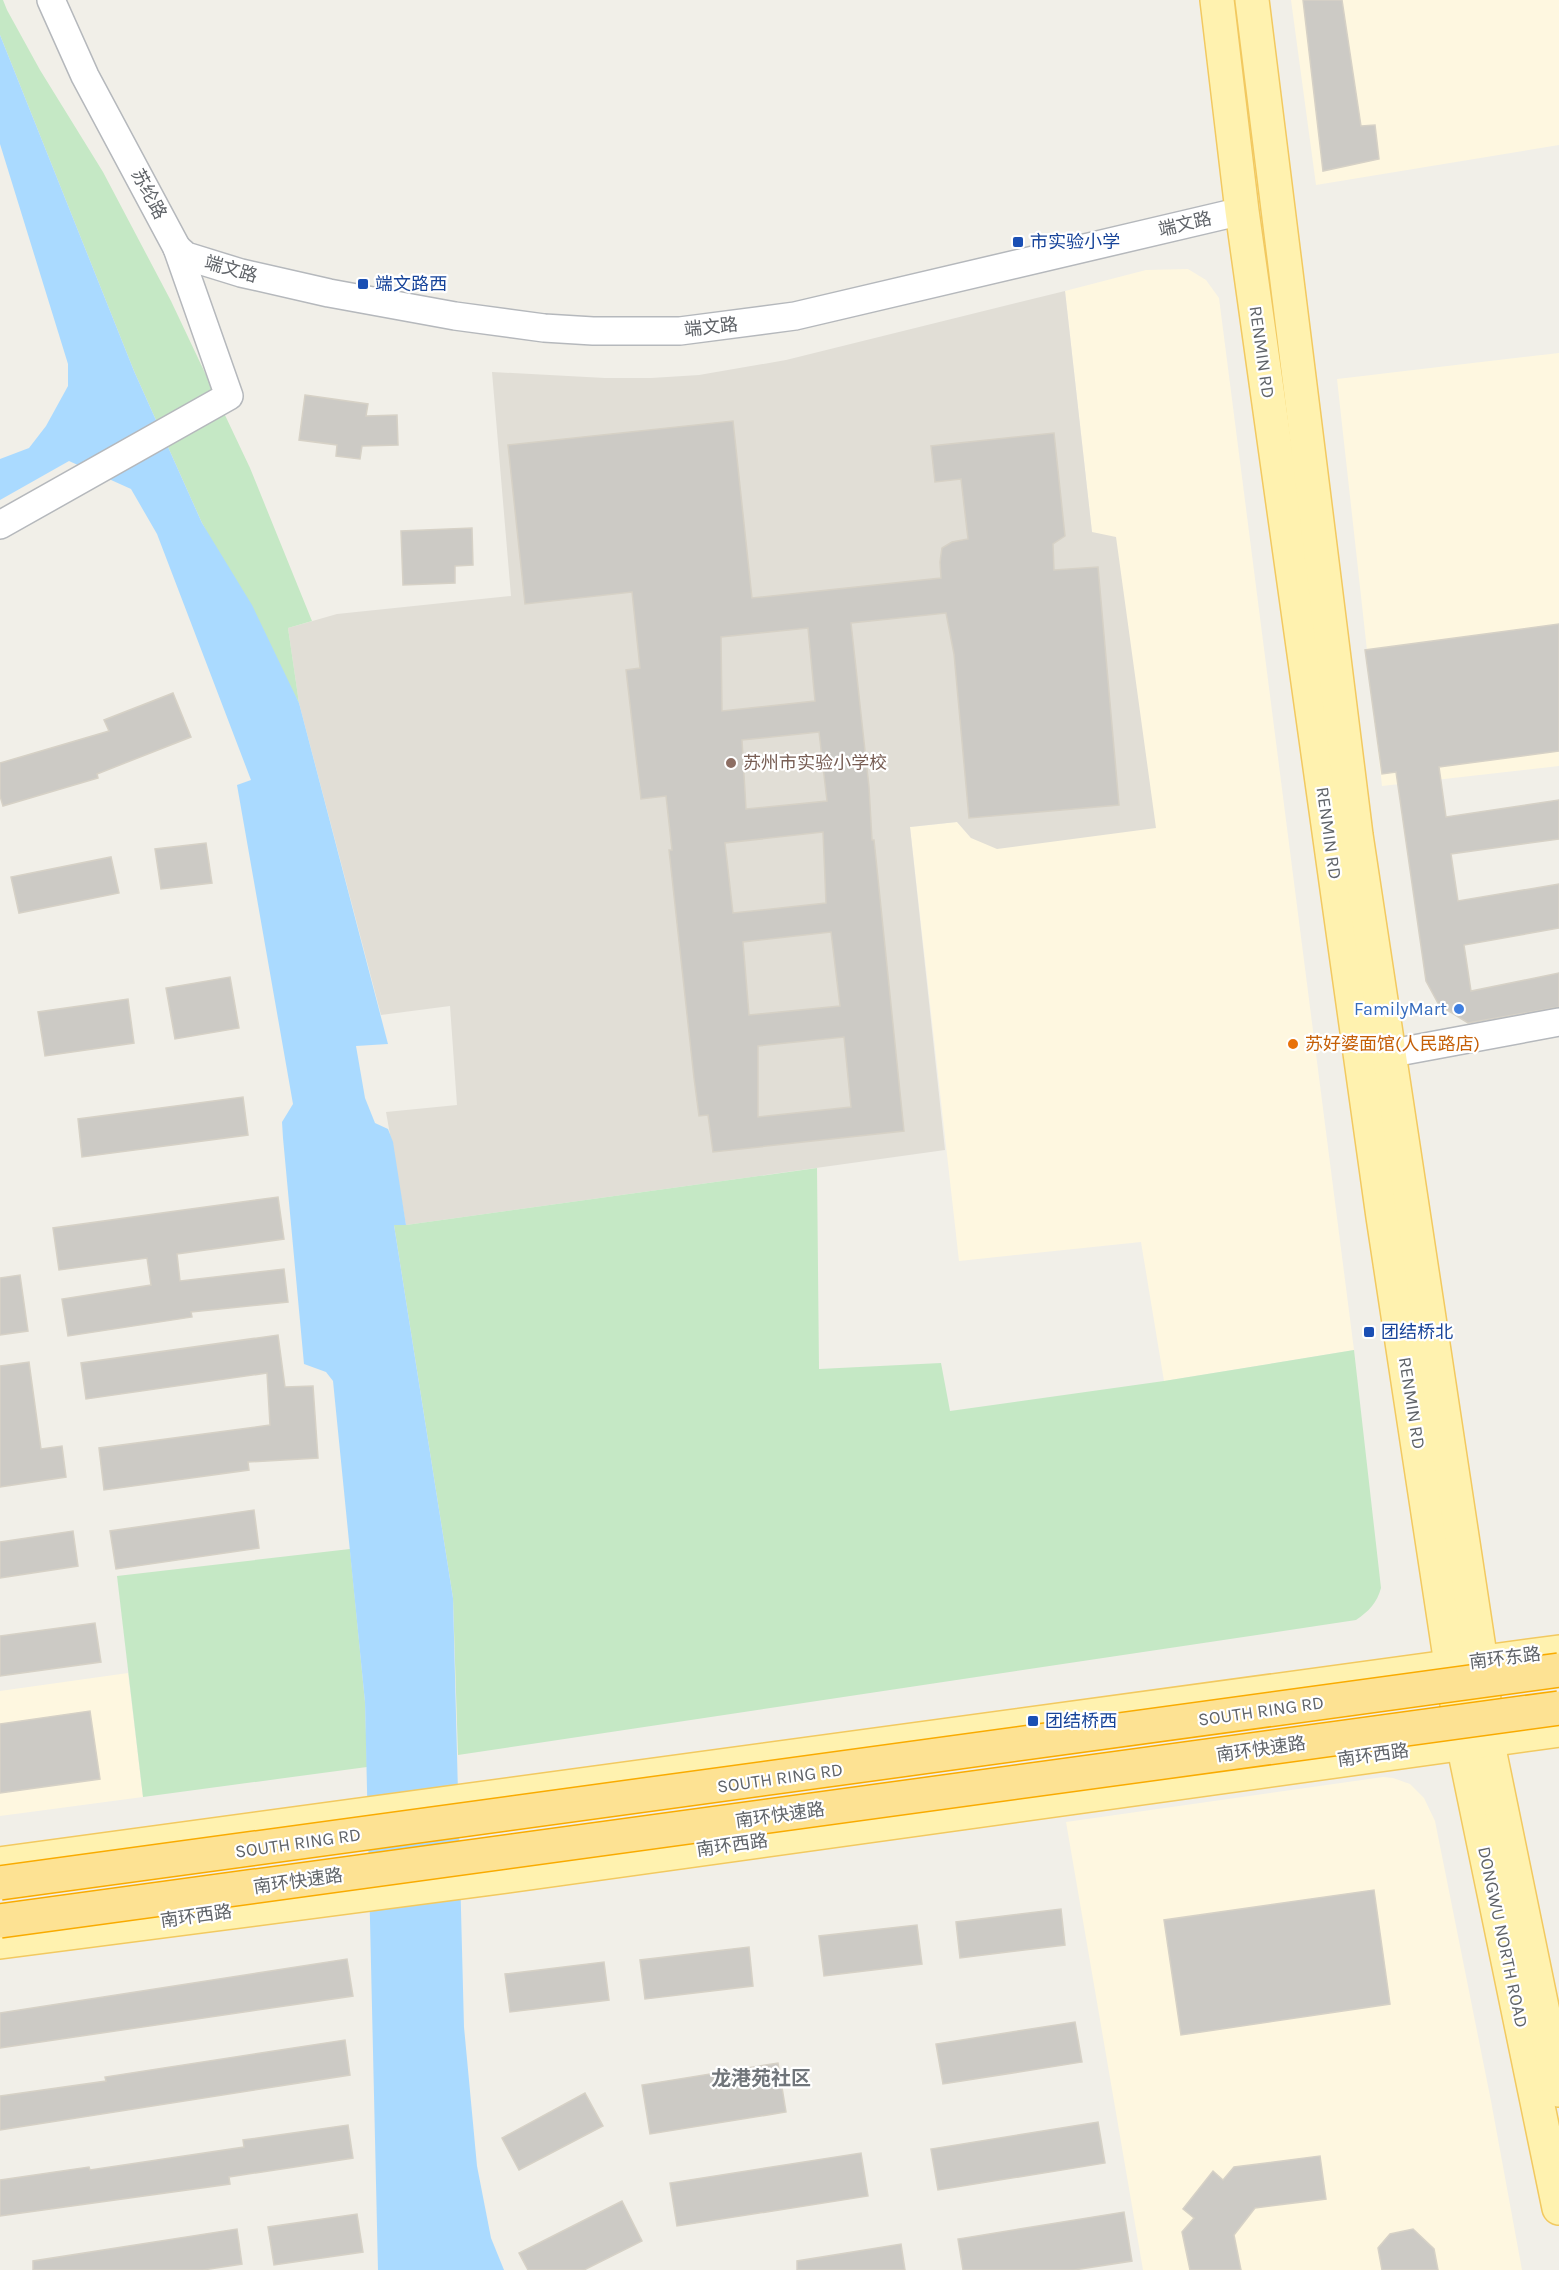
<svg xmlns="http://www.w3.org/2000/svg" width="1559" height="2270" viewBox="0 0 1559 2270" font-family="Karla,'Noto Sans SC',sans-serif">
  <rect width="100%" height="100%" fill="#f1efe8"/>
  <g fill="#fef7e0">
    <path d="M1291,0H1559V145L1316,185Z"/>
    <path d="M1188,269L1206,280L1219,298L1354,1350L1164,1381L1141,1242L959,1261L910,827L957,822L971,838L1092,532L1065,291L1146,270Z"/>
    <path d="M1559,353V766L1382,786L1337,379Z"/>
    <path d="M128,1673L143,1797L0,1816V1691Z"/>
    <path d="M1383,1777L1393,1778L1410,1784L1424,1798L1435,1821L1491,2101L1522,2270H1143L1066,1822Z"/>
  </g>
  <path fill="#e1ded6" d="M1065,291L1092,532L1116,537L1156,828L997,849L971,838L957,822L910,827L945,1150L406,1225L386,1112L457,1105L450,1006L381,1015L299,703L288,628L337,614L511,596L492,372L605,378H651L699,375L786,360Z"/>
  <g fill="#c5e8c5">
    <path d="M0,0H3L7,10L40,70L103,172L171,301L250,468L312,621L288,628L299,703L202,523L134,371L0,35Z"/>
    <path d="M817,1168L819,1369L941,1363L950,1411L1164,1381L1354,1350L1381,1588C1377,1603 1369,1611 1356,1620L458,1755L453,1598L394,1225H406Z"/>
    <path d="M350,1549L365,1702L367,1767L143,1797L117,1576Z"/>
  </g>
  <path fill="#aadaff" d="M0,35L134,371L202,523L252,605L299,703L388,1044L356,1046L365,1098L375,1123L388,1129L393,1142L406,1225H394L453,1598L464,2027L477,2166L491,2238L504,2270H378L365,1702L333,1381L326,1372L304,1364L283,1138L282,1122L293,1104L237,785L251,780L157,534L131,489L69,461L0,500V459L29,448L46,426L68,386V364L0,144Z"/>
  <g fill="#cccac5" stroke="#d6d1c6" stroke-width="1.5" fill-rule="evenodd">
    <path d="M1303,0H1342L1361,126L1375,125L1379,159L1323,171Z"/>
    <path d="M305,395L368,404L366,416L397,415L398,445L362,446L360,459L336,456L337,445L299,440Z"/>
    <path d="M733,421L752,598L941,578L940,562L942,548L952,542L968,539L961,479L935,482L931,446L1054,433L1065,536L1053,544L1054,570L1098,567L1119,805L969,818L954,654L946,613L851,623L869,787L872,840H874L904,1131L713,1152L708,1115L699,1116L694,1078L669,850H672L666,796L641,799L626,670L640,668L632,592L525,604L508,445ZM808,628L815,701L722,711L721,637ZM819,732L827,801L746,809L742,740ZM823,832L826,903L733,913L725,843ZM831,932L840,1006L749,1015L743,942ZM844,1037L851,1107L758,1117V1046Z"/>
    <path d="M472,528L473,565L455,566V583L403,585L401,531Z"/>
    <path d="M1559,624V751L1439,767L1446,817L1559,800V839L1451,854L1458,901L1559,884V928L1464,945L1471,991L1559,973V1007L1468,1023L1439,1005L1426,981L1396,772L1382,774L1365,650Z"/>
    <path d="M173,693L191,737L97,774L98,778L3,806L0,796V763L109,731L104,720Z"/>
    <path d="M206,843L212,883L161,889L155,849Z"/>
    <path d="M111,857L119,893L19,913L11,877Z"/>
    <path d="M230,977L239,1028L175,1039L166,988Z"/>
    <path d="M128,999L134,1043L45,1056L38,1012Z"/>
    <path d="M243,1097L248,1135L82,1157L78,1119Z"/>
    <path d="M278,1197L284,1239L177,1254L180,1281L284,1269L288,1302L191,1312L192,1317L68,1336L62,1299L151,1285L147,1258L59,1270L53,1228Z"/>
    <path d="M20,1275L28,1331L0,1335V1278Z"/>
    <path d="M278,1335L285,1387L313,1386L318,1458L248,1462L249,1470L104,1490L99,1448L270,1425L267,1373L86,1399L81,1363Z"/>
    <path d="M29,1362L41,1449L62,1446L66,1477L0,1487V1366Z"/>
    <path d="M254,1510L259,1548L116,1569L110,1531Z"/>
    <path d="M73,1531L78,1566L0,1578V1542Z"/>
    <path d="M95,1623L101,1662L0,1676V1636Z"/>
    <path d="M90,1711L100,1779L0,1793V1724Z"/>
    <path d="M1374,1890L1390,2004L1181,2035L1164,1920Z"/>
    <path d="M1061,1909L1065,1945L960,1958L956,1922Z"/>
    <path d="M917,1925L922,1964L824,1976L819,1936Z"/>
    <path d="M749,1947L753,1986L645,1999L640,1960Z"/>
    <path d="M347,1959L353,1996L0,2048V2013Z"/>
    <path d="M604,1962L609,2000L510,2012L505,1974Z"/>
    <path d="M1075,2022L1082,2062L943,2084L936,2044Z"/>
    <path d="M345,2040L350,2075L0,2130V2096L106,2081L105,2077Z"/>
    <path d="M778,2063L786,2112L650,2134L642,2085Z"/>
    <path d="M585,2093L603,2126L519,2170L502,2138Z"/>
    <path d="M1098,2122L1105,2163L938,2190L931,2149Z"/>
    <path d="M348,2125L353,2158L229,2177L230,2184L0,2216V2180L89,2167L90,2170L244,2147L243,2140Z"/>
    <path d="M861,2153L868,2196L677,2226L670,2183Z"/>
    <path d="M1320,2156L1326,2199L1255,2208L1234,2235L1241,2270H1190L1182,2232L1194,2218L1183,2209L1213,2171L1223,2180L1234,2167Z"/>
    <path d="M622,2201L642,2241L584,2270H528L519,2253Z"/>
    <path d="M1124,2212L1132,2261L1074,2270H963L958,2239Z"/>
    <path d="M357,2214L363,2252L274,2265L268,2227Z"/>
    <path d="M237,2229L242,2264L203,2270H33V2261Z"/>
    <path d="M1413,2229L1434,2249L1438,2270H1382L1378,2248L1390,2234Z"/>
    <path d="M901,2244L905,2270H797V2261Z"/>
  </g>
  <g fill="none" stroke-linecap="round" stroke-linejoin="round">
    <g stroke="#b5b8bc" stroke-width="30">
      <g id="minor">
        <path d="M177,248L186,256L241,273L329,293L455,316L544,328L593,331H680L795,316L1242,211"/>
        <path d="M0,525L229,396L177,248L85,76L51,0"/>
        <path d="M1371,1057L1559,1022"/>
      </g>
    </g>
    <g stroke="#f2c960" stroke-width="36">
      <g id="major">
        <path d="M1217,0L1242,211L1383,1217L1463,1743L1559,2208"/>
        <path d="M1252,0L1356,835L1481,1662L1487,1739L1559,2090"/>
        <path d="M0,1864L1559,1652"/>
        <path d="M0,1942L485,1879L1559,1730"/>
      </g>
    </g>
    <use href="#minor" stroke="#fff" stroke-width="27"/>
    <use href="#major" stroke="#fff2af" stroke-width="33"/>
    <g stroke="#f9ab00" stroke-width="36" stroke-linecap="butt">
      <g id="highway-bridge">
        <path d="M0,1883L1559,1670"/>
        <path d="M0,1921L1559,1708"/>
      </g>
    </g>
    <use href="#highway-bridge" stroke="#fde293" stroke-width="33"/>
  </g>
  <g fill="#1a4fb4" stroke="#fff" stroke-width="2">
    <rect x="1012" y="236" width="12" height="12" rx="3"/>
    <rect x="357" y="278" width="12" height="12" rx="3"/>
    <rect x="1363" y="1326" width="12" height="12" rx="3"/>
    <rect x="1027" y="1715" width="12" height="12" rx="3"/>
  </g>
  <circle fill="#8d6e63" stroke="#fff" stroke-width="2" cx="731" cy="763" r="6"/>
  <circle fill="#3f7fe0" stroke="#fff" stroke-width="2" cx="1459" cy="1009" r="6"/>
  <circle fill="#e8710a" stroke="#fff" stroke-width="2" cx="1293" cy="1044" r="6"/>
  <g text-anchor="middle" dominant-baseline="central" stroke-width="4.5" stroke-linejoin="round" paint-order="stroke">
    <g font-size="18" fill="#5f6368" stroke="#fff">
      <text transform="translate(149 194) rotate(62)">苏纶路</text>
      <text transform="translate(1185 224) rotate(-13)">端文路</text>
      <text transform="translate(231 269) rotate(16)">端文路</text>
      <text transform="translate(711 327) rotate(-6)">端文路</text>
      <text transform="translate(1262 352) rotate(82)">RENMIN RD</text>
      <text transform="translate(1329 833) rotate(82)">RENMIN RD</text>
      <text transform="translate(1412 1403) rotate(81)">RENMIN RD</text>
      <text transform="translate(1505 1658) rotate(-7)">南环东路</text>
      <text transform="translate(1261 1711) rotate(-8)">SOUTH RING RD</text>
      <text transform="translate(1261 1749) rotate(-8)">南环快速路</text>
      <text transform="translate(1373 1755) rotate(-8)">南环西路</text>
      <text transform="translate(780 1778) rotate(-8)">SOUTH RING RD</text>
      <text transform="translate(780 1815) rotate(-8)">南环快速路</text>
      <text transform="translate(298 1843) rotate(-8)">SOUTH RING RD</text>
      <text transform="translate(732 1845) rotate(-8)">南环西路</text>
      <text transform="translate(298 1881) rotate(-8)">南环快速路</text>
      <text transform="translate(196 1916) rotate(-8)">南环西路</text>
      <text transform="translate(1503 1937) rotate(78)">DONGWU NORTH ROAD</text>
    </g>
    <g font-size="18" fill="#164399" stroke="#fff" text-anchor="start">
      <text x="1030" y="242">市实验小学</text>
      <text x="375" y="284">端文路西</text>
      <text x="1381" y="1332">团结桥北</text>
      <text x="1045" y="1721">团结桥西</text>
    </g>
    <g font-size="18" fill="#785e54" stroke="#fff" text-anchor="start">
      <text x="743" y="763">苏州市实验小学校</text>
    </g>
    <g font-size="18" fill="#366cbe" stroke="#fff" text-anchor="end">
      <text x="1447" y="1009">FamilyMart</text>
    </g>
    <g font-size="18" fill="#c56008" stroke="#fff" text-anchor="start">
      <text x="1305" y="1044">苏好婆面馆(人民路店)</text>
    </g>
    <g font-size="20" font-weight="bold" fill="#70757a" stroke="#fff">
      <text x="761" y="2078">龙港苑社区</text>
    </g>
  </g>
</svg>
